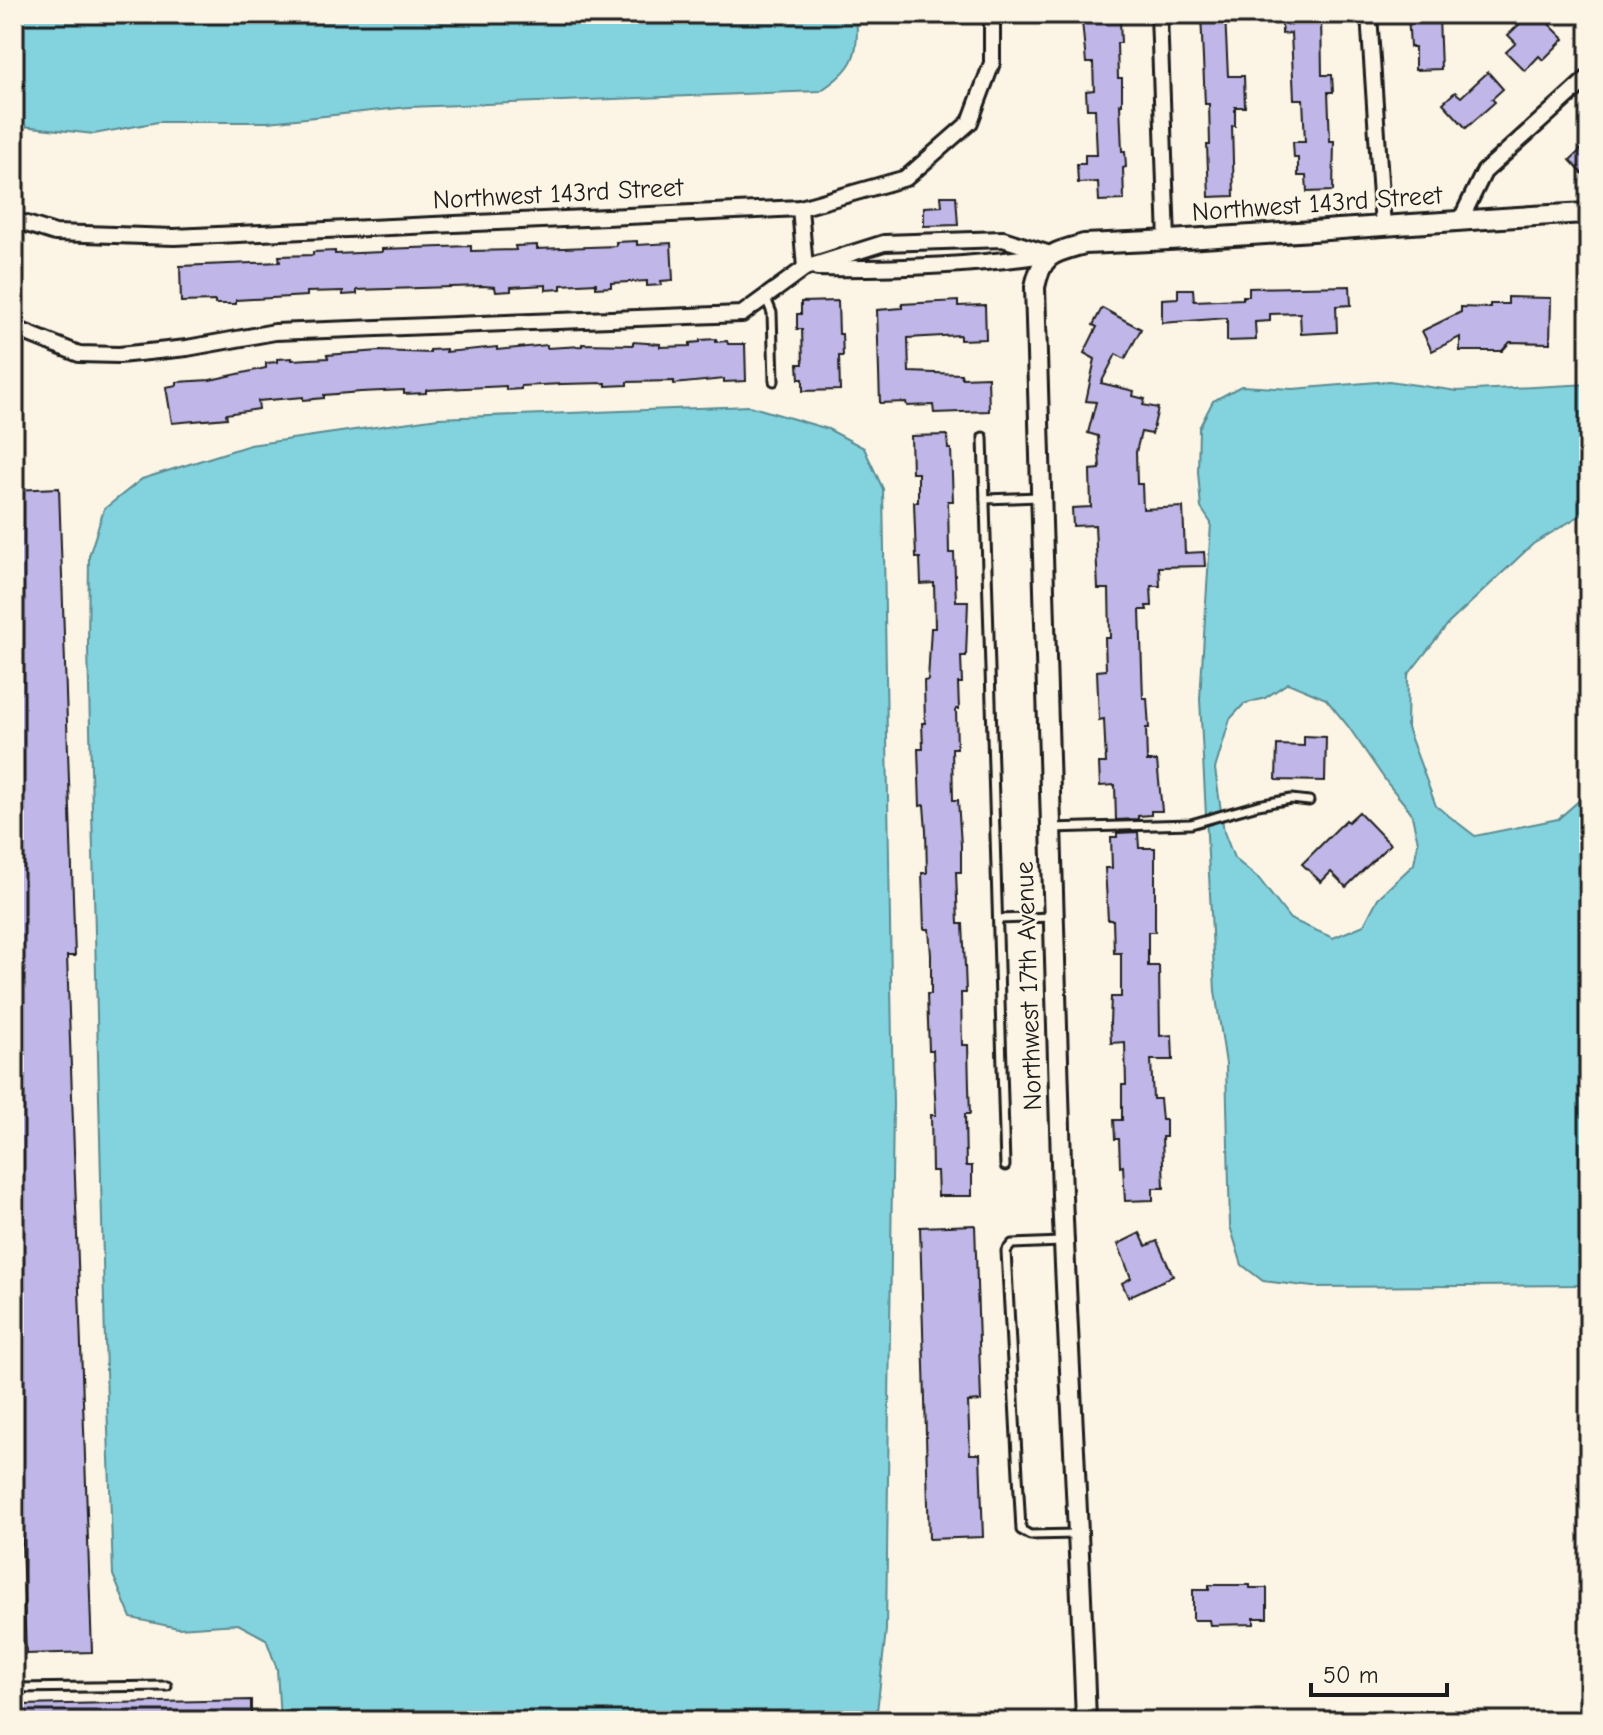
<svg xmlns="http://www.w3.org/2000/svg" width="1603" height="1735" viewBox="0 0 1603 1735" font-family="'Comic Neue',sans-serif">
  <rect width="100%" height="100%" fill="#fcf5e5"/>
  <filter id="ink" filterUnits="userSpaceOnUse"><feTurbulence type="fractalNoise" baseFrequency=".0125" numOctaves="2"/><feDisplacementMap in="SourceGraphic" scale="16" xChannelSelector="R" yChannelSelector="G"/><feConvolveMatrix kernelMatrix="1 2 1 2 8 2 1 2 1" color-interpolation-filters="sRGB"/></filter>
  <g filter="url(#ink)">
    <g fill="#83d3de" stroke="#5a8a90" stroke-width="2" fill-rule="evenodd">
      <path d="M14,14H856C860,55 854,69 820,91L409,107L268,122H158L94,134L14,125Z"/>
      <path d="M1389,381L1457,391L1589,384V510L1533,544L1448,624L1408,675L1407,728L1436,806L1475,836L1558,819L1589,792V1285L1313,1287L1263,1281L1242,1265L1230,1226L1226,1064L1215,991L1200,699L1211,523L1201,508L1198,472L1199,428L1213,401L1241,386L1293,389ZM1288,683L1326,699L1348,726L1388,784L1411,812L1418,842L1414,864L1378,898L1364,925L1333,938L1290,919L1259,879L1234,858L1224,832L1215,769L1230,719L1244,704L1265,698Z"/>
      <path d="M749,406L828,429L864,448L883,489L893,1105L886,1630L876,1721H280L277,1669L266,1639L238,1624L178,1628L131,1618L113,1575L105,1342L88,647L89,556L104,509L142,479L250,445L438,418Z"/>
    </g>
    <g fill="#c0b7e8" stroke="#1c1c1c" stroke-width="2">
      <path d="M1201,14H1225L1228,76H1244L1245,107H1235V126H1232L1234,196L1209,197L1207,145H1210L1209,104H1205Z"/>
      <path d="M1282,14H1321L1322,75H1332L1333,92H1328L1330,141H1334L1333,191L1307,192L1306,176H1298V158H1294L1293,142H1305L1303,99H1294L1291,33L1282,34Z"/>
      <path d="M1408,14H1433V17H1439L1441,69L1415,70V47H1410Z"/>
      <path d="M1530,14H1534L1540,21L1543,18L1564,39L1543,60L1539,56L1525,71L1506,52L1516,43L1508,35Z"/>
      <path d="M1120,20L1121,43H1117L1118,78H1122V104H1120L1122,151H1125L1126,167L1123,168L1124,200L1099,201L1098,182L1078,183L1077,164H1085V155H1097L1095,109H1087L1086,91L1094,90L1093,63H1086L1082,21Z"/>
      <path d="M1488,72L1503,89L1492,99L1495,102L1466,128L1443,103L1455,92L1461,97Z"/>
      <path d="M1589,142V181L1570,160Z"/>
      <path d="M941,196H956L958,225L924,226V207L942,206Z"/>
      <path d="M637,241V245L671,243L673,280L661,281L662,285L647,286V281L611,283V287L596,288V283L561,285V289L546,290V285L511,287V291L496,292L495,287L483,286L357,290V294L343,295V291L307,292V296L236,300V304H215V301L181,302L180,266L280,262L279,256L313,255V252L335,251V254L382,252V249L471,246V251L516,250L515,246L537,245V249L616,246V242Z"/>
      <path d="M1350,286L1351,305L1336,306L1337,332L1301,334L1300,313L1270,314V321L1255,322L1256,340L1227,341V318L1162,323V299L1178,298V289H1193L1194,301L1243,299V296H1249V288Z"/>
      <path d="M1508,297L1551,298L1550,343L1510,342L1502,351H1460V337L1432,351L1422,331L1461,312V307L1490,308V304H1508Z"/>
      <path d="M838,301L839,334H842L843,356H839L840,390L803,391V379H799L798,364H803L802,329H797V314H801V302Z"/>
      <path d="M958,301V306L985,305L986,339L960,340V335L908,338L909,372L961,374L962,378L988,377L989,411L934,413L933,405L907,406L906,402L880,403L877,310L902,308V304Z"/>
      <path d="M1102,308L1141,329L1125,359L1116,354L1101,383L1134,391L1133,396L1145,399L1143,405L1158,408L1152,434L1141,432L1136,452L1137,484H1142L1143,509L1183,507L1185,553L1204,552L1205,566L1159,567L1160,586H1151L1152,606H1146L1147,610H1140L1143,698H1147L1149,728H1146L1147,761H1157L1162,811H1151V815L1138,816V819L1116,820L1115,785L1100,786L1099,763H1106L1104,719L1099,720L1097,671L1106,670L1105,638H1110L1109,589H1098L1095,525L1073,526L1072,508L1091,507L1090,470L1100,469L1098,436L1088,433L1096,402L1086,401L1095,359L1084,353L1097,327L1093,325Z"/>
      <path d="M716,339V342L727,341L728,344H745L746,381L724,382V379L674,384V381L627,382V385L606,386V383L562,384L521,386V389L506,390V386L426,390V393L404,394V390L361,392L324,395V398L303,400V397L258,401L259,409L226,414L227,418L172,423L166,387L177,385V382L210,380L266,368V363L277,362V359L292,358V360L328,358L327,355L380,351L430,353V350L446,349V352L497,347V350L547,345V348L582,346V344L633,345V342L660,344V347L690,346V343L700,342V340Z"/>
      <path d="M947,435L948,449H951L953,501H948L949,553H954L956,601H968L966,656H961L962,683H958L959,709H956L957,748H952L953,800H958L961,845V872H956L958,924H963L965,966L966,993H961L962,1045H968L969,1087L970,1114H965L966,1166H972V1196H938L937,1171H932L931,1115H936L934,1076L933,1050H929L927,994H931V955L929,929H924L922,873H927L926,831L924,805L920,806L918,749H923L922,723H925L924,681L928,680L931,628H935L934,583L921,584L920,558H916L914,502H918V473H912L911,436Z"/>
      <path d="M59,488L75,956H67L92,1652L26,1654L17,1402H14V846L22,845L14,619V490Z"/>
      <path d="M1304,736L1326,737L1325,781L1276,780L1277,745L1304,746Z"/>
      <path d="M1359,812L1390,844L1346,887L1331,872L1321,882L1302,864L1346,820L1348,822Z"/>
      <path d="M1138,832L1139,848H1155V932H1148V966H1159L1160,1036L1172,1035L1173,1060H1151L1153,1099H1160L1162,1120H1166V1137H1162L1164,1188H1153V1200L1125,1201L1123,1166L1120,1167L1119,1139H1115L1114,1120H1122V1085H1126L1125,1042L1111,1043L1110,1023L1111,997H1121V953H1114L1113,920H1108L1105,868H1112L1111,837H1117V833Z"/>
      <path d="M975,1225L981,1401L968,1402L970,1454H980L983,1537L929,1539L920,1227Z"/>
      <path d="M1140,1233L1146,1246L1157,1241L1173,1276L1128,1297L1122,1283L1131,1278L1118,1244Z"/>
      <path d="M1209,1585H1250V1588H1267V1618H1254V1624L1210,1625L1209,1620H1193V1590H1209Z"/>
      <path d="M251,1700V1721H21V1705Z"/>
    </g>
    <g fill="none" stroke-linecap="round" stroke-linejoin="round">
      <g stroke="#1c1c1c" stroke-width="13">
        <g id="service">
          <path d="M766,298L772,313L774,381"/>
          <path d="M983,437L1005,1166"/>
          <path d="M985,499L1038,497"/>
          <path d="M1051,828L1191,824L1258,805L1291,799L1309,801"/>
          <path d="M998,919L1051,917"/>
          <path d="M1061,1242L1012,1244L1006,1251L1021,1530L1030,1535L1076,1534"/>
          <path d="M14,1688L167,1686"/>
        </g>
      </g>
      <g stroke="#1c1c1c" stroke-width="20">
        <g id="minor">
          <path d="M1159,14L1167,241"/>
          <path d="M1369,14L1383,227"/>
          <path d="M800,208L805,268"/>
          <path d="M1461,219L1484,172L1589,77"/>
          <path d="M14,220L55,233L174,237L800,208L906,178L970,122L992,63V14"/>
          <path d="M817,268C893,269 969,266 1044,255"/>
          <path d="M14,328L79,354L119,355L187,348L275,332L742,314L805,268L884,243L1003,239L1050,254"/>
        </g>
      </g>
      <g stroke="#1c1c1c" stroke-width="24">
        <path id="tertiary" d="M1086,1721C1080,1546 1069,1370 1062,1195C1051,892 1045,589 1035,287C1042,253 1053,253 1084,244C1253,238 1420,221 1589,213"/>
      </g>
      <use href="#service" stroke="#fcf5e5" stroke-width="7"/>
      <use href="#minor" stroke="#fcf5e5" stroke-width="14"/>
      <use href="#tertiary" stroke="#fcf5e5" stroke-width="18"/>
    </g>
  </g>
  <g text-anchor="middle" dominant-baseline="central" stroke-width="6" stroke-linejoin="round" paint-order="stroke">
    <g font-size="26" fill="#1c1c1c" stroke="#fcf5e5">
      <text transform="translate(558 194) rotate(-3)">Northwest 143rd Street</text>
      <text transform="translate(1317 204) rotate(-4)">Northwest 143rd Street</text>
      <text transform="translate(1029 986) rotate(-92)">Northwest 17th Avenue</text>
    </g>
  </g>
  <rect width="1603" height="1735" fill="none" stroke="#fcf5e5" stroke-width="48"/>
  <rect x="24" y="24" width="1555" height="1687" fill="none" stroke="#1c1c1c" stroke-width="3" filter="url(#ink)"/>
  <path d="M1311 1683v12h136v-12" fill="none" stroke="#1c1c1c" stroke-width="4"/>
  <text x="1323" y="1683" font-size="24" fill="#1c1c1c" stroke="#fcf5e5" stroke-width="6" paint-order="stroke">50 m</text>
</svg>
